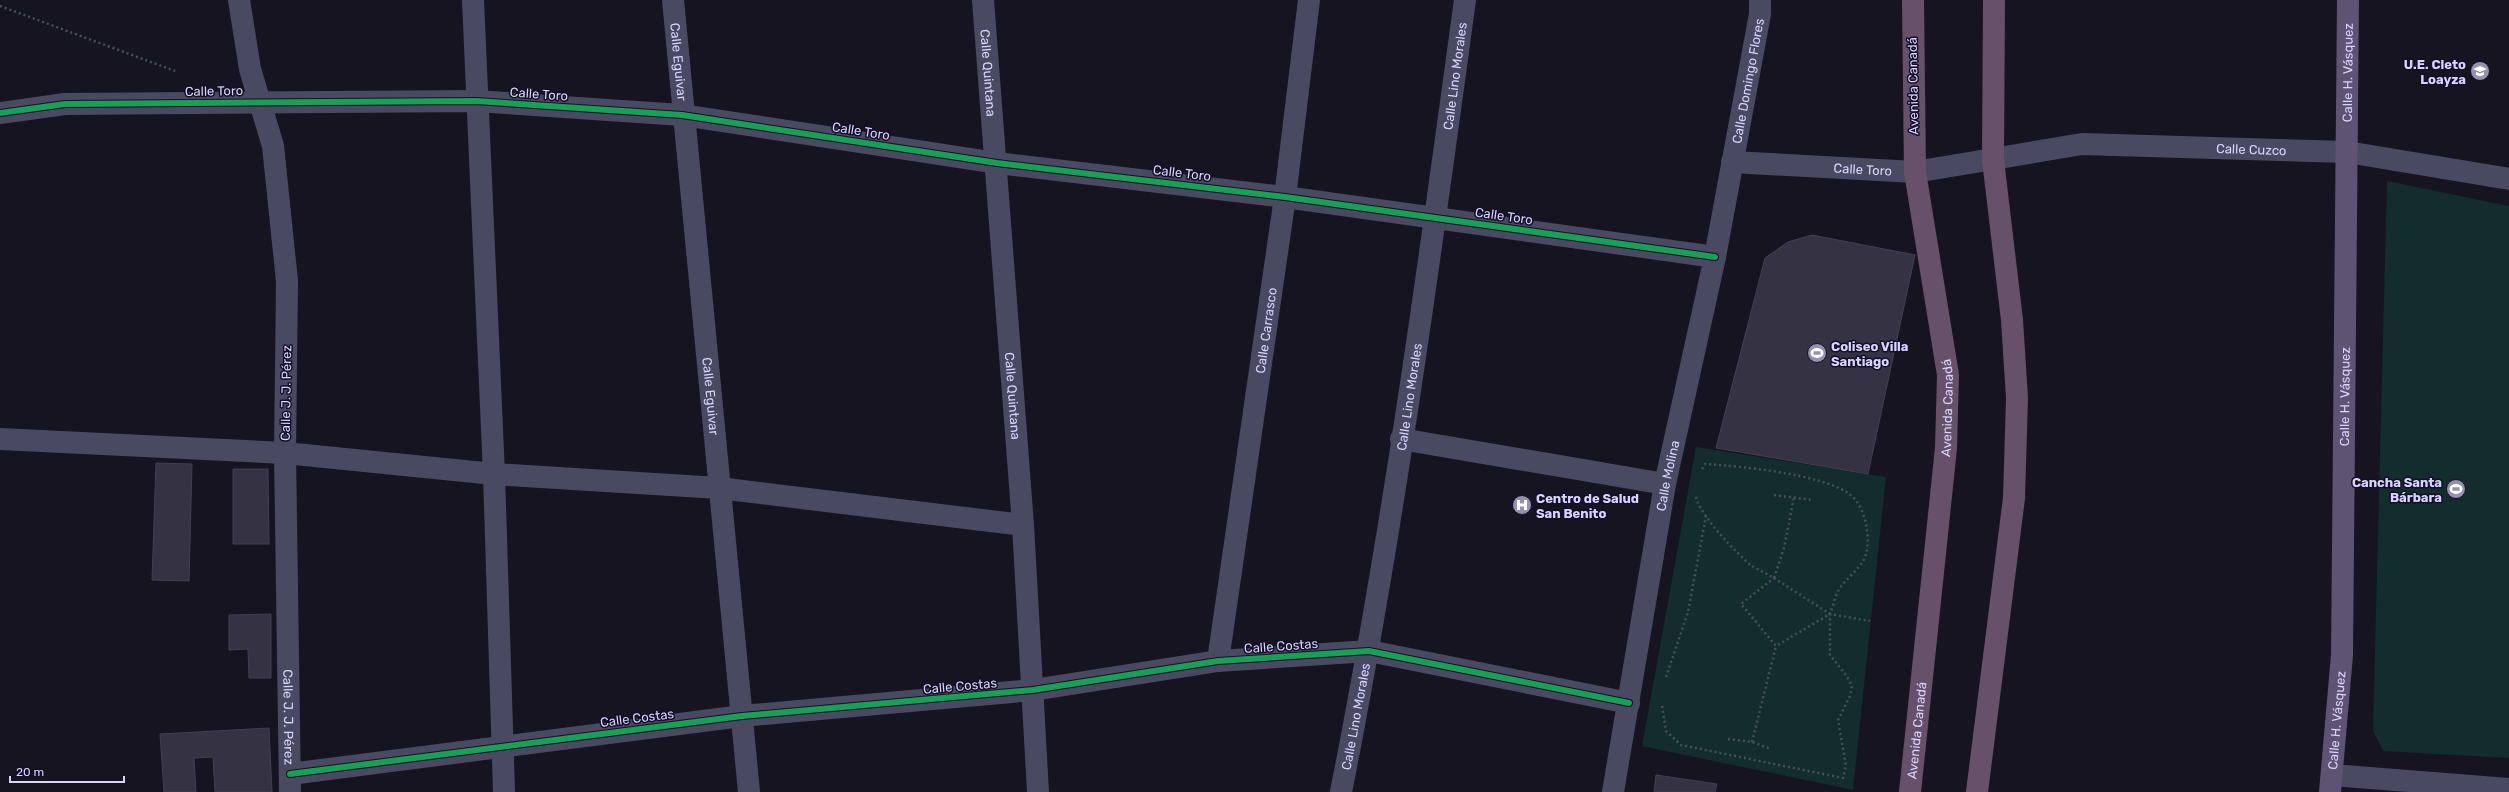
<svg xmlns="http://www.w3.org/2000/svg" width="2509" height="792" viewBox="0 0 2509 792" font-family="Rubik,sans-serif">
  <rect width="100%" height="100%" fill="#161421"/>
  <g fill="#132c2d">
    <path d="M2387,181L2509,206V758L2383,751L2373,730Z"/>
    <path d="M1696,447L1886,477L1853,790L1642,746Z"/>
  </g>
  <g fill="#343243" stroke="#433f54">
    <path d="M1812,235L1915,255L1868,474L1716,448L1765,258L1788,242Z"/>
    <path d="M156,463L192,464L189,581L152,580Z"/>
    <path d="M233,469H268L269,544H233Z"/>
    <path d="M271,614V678H249L248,649L229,650V615Z"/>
    <path d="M269,728L272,792H215L213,757L194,758L196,792H164L160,734Z"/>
    <path d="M1656,775L1717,784L1715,792H1654Z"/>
  </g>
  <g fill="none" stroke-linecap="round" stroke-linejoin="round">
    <g stroke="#44505f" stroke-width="2.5" stroke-dasharray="2 3" stroke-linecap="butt">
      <path d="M0,6L175,71"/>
      <path d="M1702,469L1705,464C1739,466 1820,474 1848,493C1865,504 1871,536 1866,554C1863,567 1845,579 1838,591C1835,597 1833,606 1830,614L1870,621"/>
      <path d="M1774,495L1813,500"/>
      <path d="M1696,497C1699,514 1738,555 1752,566C1759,570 1767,574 1774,578L1784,548L1794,497"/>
      <path d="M1774,578L1830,614L1776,646L1741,604Z"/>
      <path d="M1666,677L1688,612L1706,516"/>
      <path d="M1662,706L1666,731L1681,745L1843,778L1846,766L1838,720L1850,696L1852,686L1846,675L1830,655V614"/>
      <path d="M1728,739L1752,742L1771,749"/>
      <path d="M1752,742L1776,646"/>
    </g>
    <g stroke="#4a4962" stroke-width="22">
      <path id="s1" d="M239,0L250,69L273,146L287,281L285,453L290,792"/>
      <path d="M473,0L494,474L504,792"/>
      <path id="s2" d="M673,0L749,792"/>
      <path id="s3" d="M983,0L1023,525L1038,792"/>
      <path d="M0,113L65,104L476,101L682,115L997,163L1285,197L1715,257"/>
      <path id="s4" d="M1732,162L1915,172L2082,144L2347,152L2509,179"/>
      <path d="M0,439L285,453L494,474L719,488L1023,525"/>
      <path d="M1401,439L1665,484"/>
      <path id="s5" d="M1218,661L1285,197L1309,0"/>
      <path d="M290,774L742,716L1033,690L1218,661L1369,651L1629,703"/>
      <path d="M2332,775L2509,789"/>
      <path id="s6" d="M1341,792C1393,530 1429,265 1465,0"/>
      <path id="s7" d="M1613,792L1665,484L1715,257L1760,14V0"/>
    </g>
    <path stroke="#5e5373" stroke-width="22" id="s8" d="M2330,792L2342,655L2348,0"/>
    <g stroke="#67516a" stroke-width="22">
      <path id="s9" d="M1910,792L1946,448L1948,375L1915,172L1913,0"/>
      <path d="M1977,792L2014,498L2017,398L2012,320L1993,160L1994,0"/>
    </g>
    <g stroke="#130f26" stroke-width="8">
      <g id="cycleway">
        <path d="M0,113L65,104L476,101L682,115L997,163L1285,197L1715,257"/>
        <path d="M290,774L742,716L1033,690L1218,661L1369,651L1629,703"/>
      </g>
    </g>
    <use href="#cycleway" stroke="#1a9f57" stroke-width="6"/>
  </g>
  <defs>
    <g id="school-disc" transform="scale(1)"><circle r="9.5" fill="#9591b1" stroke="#130f26"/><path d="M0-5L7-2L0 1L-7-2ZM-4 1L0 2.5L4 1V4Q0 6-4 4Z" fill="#fff"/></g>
    <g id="stadium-disc" transform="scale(1)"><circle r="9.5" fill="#9591b1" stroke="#130f26"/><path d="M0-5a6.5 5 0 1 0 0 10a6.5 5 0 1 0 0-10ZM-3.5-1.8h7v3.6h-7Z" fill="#fff"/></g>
    <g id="hospital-disc" transform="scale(1)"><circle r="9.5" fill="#9591b1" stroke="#130f26"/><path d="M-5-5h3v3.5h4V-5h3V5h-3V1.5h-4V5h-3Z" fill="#fff"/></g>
  </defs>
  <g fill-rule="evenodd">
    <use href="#school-disc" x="2480" y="71"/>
    <use href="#stadium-disc" x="1817" y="353"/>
    <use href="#stadium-disc" x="2456" y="489"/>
    <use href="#hospital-disc" x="1522" y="505"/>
  </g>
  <g text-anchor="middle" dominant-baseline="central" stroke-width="3" stroke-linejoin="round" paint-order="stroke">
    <g font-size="13" fill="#d9d4ff" stroke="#130f26">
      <text stroke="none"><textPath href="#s2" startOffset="62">Calle Eguivar</textPath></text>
      <text stroke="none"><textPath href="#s8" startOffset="720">Calle H. Vásquez</textPath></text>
      <text stroke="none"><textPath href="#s3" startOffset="73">Calle Quintana</textPath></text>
      <text stroke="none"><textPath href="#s6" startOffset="725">Calle Lino Morales</textPath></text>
      <text stroke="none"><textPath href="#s7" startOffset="724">Calle Domingo Flores</textPath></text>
      <text transform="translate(1913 86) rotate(-91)">Avenida Canadá</text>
      <text transform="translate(214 91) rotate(-1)">Calle Toro</text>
      <text transform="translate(539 94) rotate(4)">Calle Toro</text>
      <text transform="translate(861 131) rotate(9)">Calle Toro</text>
      <text stroke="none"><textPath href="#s4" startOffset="522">Calle Cuzco</textPath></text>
      <text stroke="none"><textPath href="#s4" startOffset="131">Calle Toro</textPath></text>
      <text transform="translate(1182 173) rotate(7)">Calle Toro</text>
      <text transform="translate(1504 216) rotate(8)">Calle Toro</text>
      <text stroke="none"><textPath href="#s5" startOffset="334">Calle Carrasco</textPath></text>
      <text transform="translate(286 393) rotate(-89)">Calle J. J. Pérez</text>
      <text stroke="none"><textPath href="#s2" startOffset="398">Calle Eguivar</textPath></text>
      <text stroke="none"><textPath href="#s3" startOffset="397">Calle Quintana</textPath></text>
      <text stroke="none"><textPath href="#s8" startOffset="396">Calle H. Vásquez</textPath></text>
      <text stroke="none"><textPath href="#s6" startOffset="401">Calle Lino Morales</textPath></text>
      <text stroke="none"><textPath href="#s9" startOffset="386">Avenida Canadá</textPath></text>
      <text stroke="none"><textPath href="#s7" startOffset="321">Calle Molina</textPath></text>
      <text transform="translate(1281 646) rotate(-4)">Calle Costas</text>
      <text transform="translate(960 686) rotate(-5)">Calle Costas</text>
      <text stroke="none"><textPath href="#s1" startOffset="722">Calle J. J. Pérez</textPath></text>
      <text stroke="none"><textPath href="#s6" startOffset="77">Calle Lino Morales</textPath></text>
      <text transform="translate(637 718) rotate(-7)">Calle Costas</text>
      <text stroke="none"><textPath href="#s8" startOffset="72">Calle H. Vásquez</textPath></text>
      <text stroke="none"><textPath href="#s9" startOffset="62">Avenida Canadá</textPath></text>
    </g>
    <g font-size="13" font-weight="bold" fill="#d9d4ff" stroke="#130f26" text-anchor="end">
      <text x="2466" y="64">U.E. Cleto<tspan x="2466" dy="15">Loayza</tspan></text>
      <text x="1831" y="346" text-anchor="start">Coliseo Villa<tspan x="1831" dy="15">Santiago</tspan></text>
      <text x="2442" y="482">Cancha Santa<tspan x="2442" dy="15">Bárbara</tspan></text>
      <text x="1536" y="498" text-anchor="start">Centro de Salud<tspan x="1536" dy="15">San Benito</tspan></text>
    </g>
  </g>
  <path d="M10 776v6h114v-6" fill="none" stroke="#d9d4ff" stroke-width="2"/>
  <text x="16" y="776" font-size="12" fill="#d9d4ff" stroke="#130f26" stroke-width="3" paint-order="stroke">20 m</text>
</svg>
